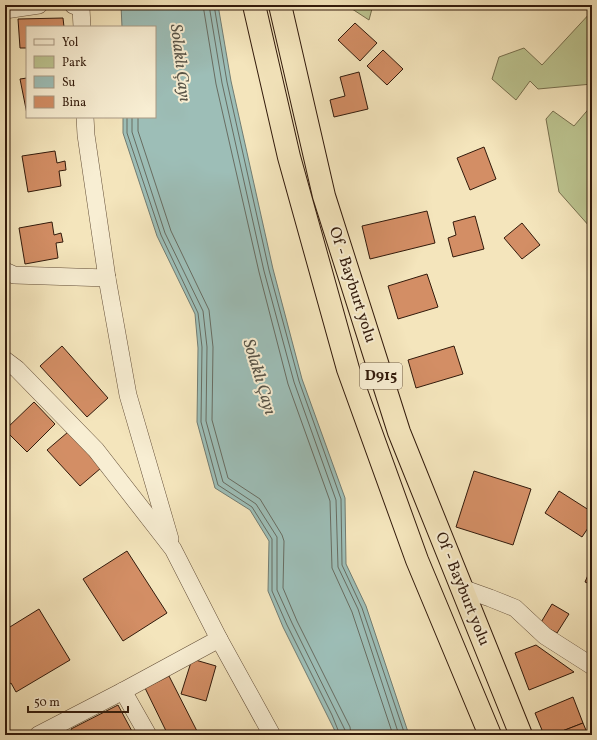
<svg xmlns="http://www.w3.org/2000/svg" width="597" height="740" viewBox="0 0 597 740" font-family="Vollkorn,serif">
  <rect width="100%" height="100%" fill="#f4e5bc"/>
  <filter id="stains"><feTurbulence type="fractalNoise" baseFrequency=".005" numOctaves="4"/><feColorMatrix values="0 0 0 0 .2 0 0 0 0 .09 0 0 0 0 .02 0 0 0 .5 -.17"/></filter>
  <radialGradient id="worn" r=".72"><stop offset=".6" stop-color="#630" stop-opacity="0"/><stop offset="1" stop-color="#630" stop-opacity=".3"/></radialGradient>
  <g fill="#bcc490" stroke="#776f4e">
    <path d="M346,5H373L369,20Z"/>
    <path d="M592,11V84L538,89L530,81L516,100L492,79L499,57L524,48L542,65Z"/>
    <path d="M592,105V226L590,227L559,192L546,119L553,111L574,126Z"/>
  </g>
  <path fill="#9dbeb7" stroke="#727c72" d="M121,5H218L231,81L273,269L302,379L345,498L346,564L366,606L409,735H337L283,627L268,591L269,541L250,510L215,488L197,422L198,348L195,314L157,236L123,133V117H155V27H122Z"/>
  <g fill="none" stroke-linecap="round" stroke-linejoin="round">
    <g stroke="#686c61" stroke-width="1">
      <path d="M203,5L216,84L259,272L288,384L330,501L332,568L352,612L393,735"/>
      <path d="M209,5L222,83L264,271L294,382L336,500L338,567L358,609L399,735"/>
      <path d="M214,5L227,82L269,270L299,381L341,499L342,565L362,608L405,735"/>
      <path d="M127,117V133L161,235L198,313L202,347L201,422L218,485L252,507L272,539V591L287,625L332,715L340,735"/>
      <path d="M132,117V132L165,233L203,311L207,347L206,421L223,482L256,504L277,537V590L292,623L345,730V735"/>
      <path d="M138,117V131L171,231L209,310L213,347L212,420L228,478L260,499L282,535L284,541L283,588L297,621L350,727L351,735"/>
    </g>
  </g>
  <g fill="#d38e65" stroke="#321a0b">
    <path d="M63,18L64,27H27V48H20L18,19Z"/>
    <path d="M355,23L377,43L360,61L338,40Z"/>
    <path d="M383,50L403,69L387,85L367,66Z"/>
    <path d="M359,72L368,109L334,117L330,100L345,96L340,77Z"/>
    <path d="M27,78V114L20,79Z"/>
    <path d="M484,147L496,179L470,190L457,158Z"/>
    <path d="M55,151L57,163L65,161L66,170L59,171L61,186L28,192L22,156Z"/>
    <path d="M427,211L435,243L370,259L362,226Z"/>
    <path d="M475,216L484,249L453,257L448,238L456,235L453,222Z"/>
    <path d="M52,222L54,235L61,233L63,242L56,243L58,258L25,264L19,228Z"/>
    <path d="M522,223L540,245L522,259L504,238Z"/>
    <path d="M427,274L438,307L398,319L388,286Z"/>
    <path d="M62,346L108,398L87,417L40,366Z"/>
    <path d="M454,346L463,374L416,388L408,360Z"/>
    <path d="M34,402L55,424L27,452L5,430Z"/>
    <path d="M68,432L101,468L80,486L47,450Z"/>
    <path d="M474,471L531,489L513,545L456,527Z"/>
    <path d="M559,491L592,512V522L582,537L545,513Z"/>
    <path d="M127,551L167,613L123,641L83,579Z"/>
    <path d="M592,566V585L585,582Z"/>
    <path d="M552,604L569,614L557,633L540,624Z"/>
    <path d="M39,609L70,660L16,692L11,683L5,687V630Z"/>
    <path d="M536,645L574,672L529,690L515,653Z"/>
    <path d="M192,659L216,666L206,701L181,694Z"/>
    <path d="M169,676L199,735H168L145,688Z"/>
    <path d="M573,697L583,723L552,735H544L535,713Z"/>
    <path d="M118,705L134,735H74L71,729Z"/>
    <path d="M583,723L588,735H552Z"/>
  </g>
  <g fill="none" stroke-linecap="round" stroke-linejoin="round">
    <g stroke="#624d37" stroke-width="18">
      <g id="minor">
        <path d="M73,5L81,8L82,27"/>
        <path d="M5,10L39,5"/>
        <path d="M85,117L86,135L107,278L128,395L170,539"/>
        <path d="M5,271L14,275L107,278"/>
        <path d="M5,360L17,369L96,450L173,549L219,639L272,735"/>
        <path d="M462,588L490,598L515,608L545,636L592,666"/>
        <path d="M123,691L148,735"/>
        <path d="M38,735L123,691L219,639"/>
      </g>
    </g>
    <g stroke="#321a0b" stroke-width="24">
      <g id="highway">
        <path d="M254,5L289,157L348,369L417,560L490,735"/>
        <path d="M280,5L324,196L399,432L521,735"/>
      </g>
    </g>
    <use href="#minor" stroke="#f8eed3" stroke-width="17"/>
    <use href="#highway" stroke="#f4e5bc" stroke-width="22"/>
  </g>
  <g text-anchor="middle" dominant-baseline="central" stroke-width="4" stroke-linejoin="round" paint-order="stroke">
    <rect fill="#f8eed3" stroke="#6d5a47" stroke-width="1" x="360" y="363" width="42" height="26" rx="3"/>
    <g font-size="15" font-weight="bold" fill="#321a0b">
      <text x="381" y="376">D915</text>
    </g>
    <g font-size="16" fill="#321a0b" stroke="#f8eed3">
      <text transform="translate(352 285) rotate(72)">Of - Bayburt yolu</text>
      <text transform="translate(462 589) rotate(68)">Of - Bayburt yolu</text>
    </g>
    <g font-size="17" font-style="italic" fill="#575347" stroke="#f8eed3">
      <text transform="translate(180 63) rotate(83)">Solaklı Çayı</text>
      <text transform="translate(259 377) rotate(73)">Solaklı Çayı</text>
    </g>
  </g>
  <rect width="597" height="740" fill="none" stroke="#f4e5bc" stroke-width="20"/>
  <rect x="6" y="6" width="585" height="728" fill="none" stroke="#321a0b" stroke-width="2"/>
  <rect x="10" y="10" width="577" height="720" fill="none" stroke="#321a0b"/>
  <rect x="26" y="26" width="130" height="92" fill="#f8eed3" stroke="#a99983"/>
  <rect x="34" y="39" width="20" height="6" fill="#f8eed3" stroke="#a99983"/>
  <text x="62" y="46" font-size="12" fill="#321a0b">Yol</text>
  <rect x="34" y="56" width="20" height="12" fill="#bcc490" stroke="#a99983"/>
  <text x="62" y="66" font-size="12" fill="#321a0b">Park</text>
  <rect x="34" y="76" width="20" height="12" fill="#9dbeb7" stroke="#a99983"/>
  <text x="62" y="86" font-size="12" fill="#321a0b">Su</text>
  <rect x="34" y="96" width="20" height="12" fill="#d38e65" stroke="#a99983"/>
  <text x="62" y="106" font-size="12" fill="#321a0b">Bina</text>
  <path d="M28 706v6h100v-6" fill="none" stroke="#321a0b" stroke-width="2"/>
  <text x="34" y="706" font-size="12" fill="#321a0b" stroke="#f8eed3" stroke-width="3" paint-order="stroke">50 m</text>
  <rect width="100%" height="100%" filter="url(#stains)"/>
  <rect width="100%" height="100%" fill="url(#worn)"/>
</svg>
